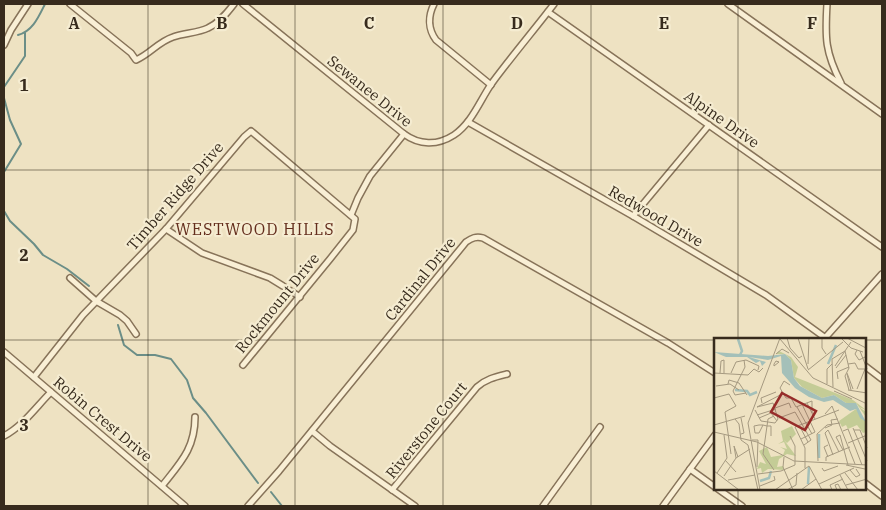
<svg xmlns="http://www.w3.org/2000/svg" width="886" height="510" viewBox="0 0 886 510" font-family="'IBM Plex Serif',serif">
  <rect width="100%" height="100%" fill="#eee2c2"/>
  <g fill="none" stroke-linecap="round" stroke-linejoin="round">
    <g stroke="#6b8e87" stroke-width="2">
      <path d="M18,35C33,31 39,16 45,4"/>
      <path d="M4,87L25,56V33"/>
      <path d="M4,98L10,120L21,144L4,172"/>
      <path d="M4,211L10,221L34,244L43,255L67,269L89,286"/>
      <path d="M118,325L124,345L137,355H155L171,359L187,380L193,398L206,413L258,483"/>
      <path d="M271,492L282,506"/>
    </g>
    <g stroke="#877359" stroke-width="8">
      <g id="street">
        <path d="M70,4L131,53L136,60C150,54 158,42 173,37C184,33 198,33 208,28C219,23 227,13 234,4"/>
        <path d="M243,4L404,134C419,145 437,146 454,135C472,123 480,100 492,83C512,56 534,30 554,4"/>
        <path d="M434,4C428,16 428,29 436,40L491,85"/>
        <path d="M728,4L882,114"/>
        <path d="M827,4C825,38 825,52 841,83"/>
        <path d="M548,12L882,247"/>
        <path d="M4,45L11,30L28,4"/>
        <path d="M468,122L633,216L766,295L827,339"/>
        <path d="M351,215L358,198L370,176L404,134"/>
        <path d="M633,216L709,125"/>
        <path d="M166,229L202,253L270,278L283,286L300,297"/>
        <path d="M70,278L96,301L120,315L127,321L136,334"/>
        <path d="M824,339L882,274"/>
        <path d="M4,352L185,506"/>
        <path d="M865,366L882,379"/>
        <path d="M34,377L83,315L166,229L244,137L251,131L355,219L353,230L330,259L243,365"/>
        <path d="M312,431L330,446L415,506"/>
        <path d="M4,436C23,426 36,407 51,392"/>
        <path d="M690,469L715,487"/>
        <path d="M865,483L882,496"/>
        <path d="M162,486C180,463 195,449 195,417"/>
        <path d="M718,489L742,506"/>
        <path d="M392,490L477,387C486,379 495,377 507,374"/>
        <path d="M248,506L279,471L466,242C472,238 476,236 483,238L668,343L715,373"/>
        <path d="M543,506L600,427"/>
        <path d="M663,506L715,435"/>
      </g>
    </g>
    <use href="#street" stroke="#f9efd5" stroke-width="5"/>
  </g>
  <path fill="none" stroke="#372b1d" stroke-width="1" stroke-opacity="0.55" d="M148,4V506M295,4V506M443,4V506M591,4V506M738,4V339M4,170H882M4,340H715M865,340H882M738,489V506"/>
  <g text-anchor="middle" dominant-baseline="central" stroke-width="4.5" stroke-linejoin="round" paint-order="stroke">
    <g font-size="15" fill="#372b1d" stroke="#f5ecd1">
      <text transform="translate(370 91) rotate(39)">Sewanee Drive</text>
      <text transform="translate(722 119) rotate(35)">Alpine Drive</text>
      <text transform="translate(175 196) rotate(-49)">Timber Ridge Drive</text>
      <text transform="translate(656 216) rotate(30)">Redwood Drive</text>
      <text transform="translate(420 279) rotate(-51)">Cardinal Drive</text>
      <text transform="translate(277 303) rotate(-51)">Rockmount Drive</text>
      <text transform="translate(103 419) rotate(40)">Robin Crest Drive</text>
      <text transform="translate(426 430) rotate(-51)">Riverstone Court</text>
    </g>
    <g font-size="16" letter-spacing="1" fill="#642e1d" stroke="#f5ecd1">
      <text x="255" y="229">WESTWOOD HILLS</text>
    </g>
  </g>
  <g transform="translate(714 338)">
    <rect width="152" height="152" fill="#eee2c2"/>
    <path d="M65,13L77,19L84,29L81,39L139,62L152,72L145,69L152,74V79L142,65H132L120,57L108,60L88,49L80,40L77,22L71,16H62ZM142,71L152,84V94L149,95L143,87L134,91L132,87L128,89L125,83ZM78,88L82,96L73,105L70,102L82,118L73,116L65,121L63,129L69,128L70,132L54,131L48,135L47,130L43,131L46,124L52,126L45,113L53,109L57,119L69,117L71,112L66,109L73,111L70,104L64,106L69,103L67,93Z" fill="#c4cc96"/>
    <path d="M0,14L54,18L71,16L77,22L80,40L86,48L108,60L120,57L132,65H142L152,84L146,80L142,71L136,73L119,62L110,64L95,59L81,50L68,35L67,18L54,22L35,19L45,22L52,24L48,28L46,23L42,25L33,19H12Z" fill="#a4c0b9"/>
    <path fill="none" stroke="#a4c0b9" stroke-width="2.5" d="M24,1L28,13L26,17M114,26L122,7M21,52L33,53L36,57L43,54M105,96V120M46,143L55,140L57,133M94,146L95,129"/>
    <path fill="none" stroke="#a59980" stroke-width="1" d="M73,0L76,10L85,20L88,18M84,0L94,31M108,0V10L112,16M127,0L137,10L149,14M133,0L152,10M66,1L99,40L153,66M143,12L141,16L145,22L153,18M146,13L153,31M62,16L68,11L75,15M30,22L31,29L19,53L21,57L32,55M62,23L65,24L60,28V26ZM94,26L95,0M134,26L141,25L144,31H152M121,28L137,4M122,30L132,17M94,32L129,4M0,35L34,37L40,31L45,34L49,30M6,35L7,23L10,22V35M17,35L22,24L32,22L45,28L44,32M133,35L139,51M133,36L137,52M124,41L123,34L135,29M14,46L15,42L25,45L33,57M113,46V31L118,26M76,47L70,43L66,50L72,60H76M2,48L16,46L25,52M119,49L118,21L131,13L135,30L131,38L135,52M143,51L151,31M134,52L153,55M120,53L138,61M15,56L22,68L11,74L17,116M0,60L15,56M77,60L82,69L98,63V75M48,65L47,60L62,54M93,65L101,81M43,69L70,55M83,69L98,96M61,70L75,65L77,70M41,72L47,83L61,85L64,81L59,65L43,69M111,76L118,68L141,126M43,77L62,71M45,80L57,75L63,83M65,80L81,74L97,102L90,107M21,81L25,86L27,102L34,107L44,152M0,87L31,78M49,87L45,95H41L40,88L45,87H49L53,88H57V98M85,87L94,104M111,90L118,87L117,82L124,81M139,90L153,123M140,92H146L153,110M129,93L134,91L148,127M0,94L43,104L80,123L153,127M27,96L30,95L27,80M87,101L101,94L88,66M38,102H44L43,129M134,105L153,97M114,107L110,109L114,119M129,112L122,99L126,97L134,127M119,117L111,95L114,92L125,114M70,119L69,129L79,152M22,120L20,108L24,119M11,122L22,134M104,123L103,96L113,87L126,85M112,123V119L136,109M132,127L151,131M91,130V110L81,89L125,72M108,130L110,133L124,128M60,132L49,116L54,81L60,78M136,132L142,139L146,137L142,131M0,133L25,152M3,135L13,120L10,97M131,135L144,152M44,136L67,133L81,127V108L76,98M126,137L134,152M10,138L22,120L36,111M14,142L41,137M105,146L140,130M132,147L153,141M46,148L61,142L60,138M46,152L34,85L66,0M61,152L95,128L108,152M73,152L82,147L83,135M87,152L102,141M118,152L116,147L129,141M123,152L121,147L124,146L127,152"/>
    <path fill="#962c29" fill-opacity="0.15" stroke="#962c29" stroke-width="2.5" d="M68,55L102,73L91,92L57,74Z"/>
    <rect width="152" height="152" fill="none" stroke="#372b1d" stroke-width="2.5"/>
  </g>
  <g font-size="16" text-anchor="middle" font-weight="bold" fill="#372b1d" stroke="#f5ecd1" stroke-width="4.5" stroke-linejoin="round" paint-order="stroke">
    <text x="74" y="29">A</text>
    <text x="222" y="29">B</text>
    <text x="369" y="29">C</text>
    <text x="517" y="29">D</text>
    <text x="664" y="29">E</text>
    <text x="812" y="29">F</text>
    <text x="24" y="91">1</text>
    <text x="24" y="261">2</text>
    <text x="24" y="431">3</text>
  </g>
  <rect width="886" height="510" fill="none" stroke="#372b1d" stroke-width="10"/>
</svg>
